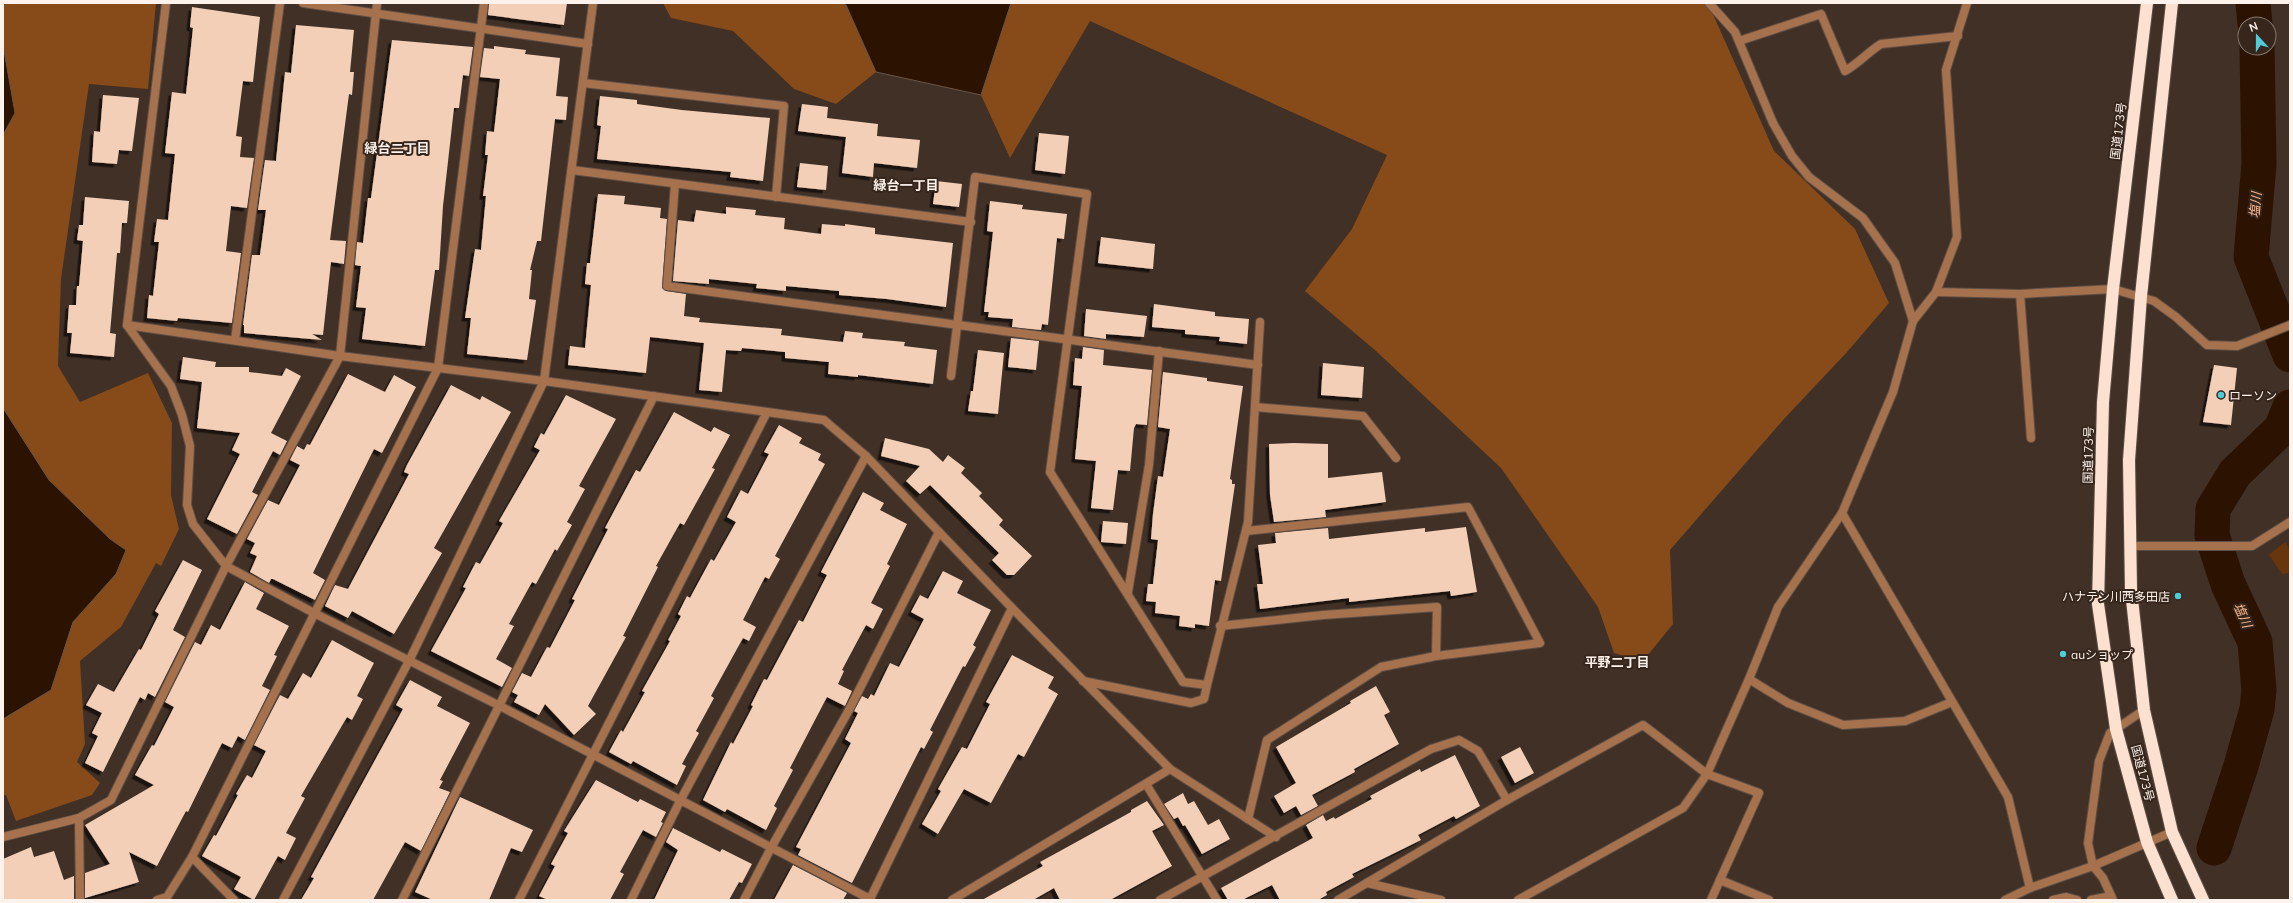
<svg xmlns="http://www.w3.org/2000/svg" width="2293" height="903" viewBox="0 0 2293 903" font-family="Mulish,'Noto Sans JP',sans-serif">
  <defs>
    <filter id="shadow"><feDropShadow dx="-3.5" dy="3.5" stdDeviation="0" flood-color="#0009"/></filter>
  </defs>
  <rect width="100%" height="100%" fill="#403026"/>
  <path fill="#68360c" d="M2285,542L2290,550V573L2282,574L2269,555Z"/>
  <g fill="#874a19">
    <path d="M3,3H156L148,89L89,84L61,279L58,366L80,402L148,373L172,423L171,495L179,529L161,566L156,563L121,627L80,661L85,744L77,762L100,783L92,795L16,821L6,795H3V719L51,690L73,622L116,574L126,551L110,539L49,480L3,408V135L15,113L3,45Z"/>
    <path d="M663,3H842L846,5L876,72L836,104L794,89L733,31L671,18Z"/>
    <path d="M1011,3H1708L1774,151L1855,229L1889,303L1848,351L1784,419L1670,550L1673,624L1643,661L1614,653L1598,607L1501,468L1376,351L1305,291L1352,229L1387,155L1090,21L1010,158L981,95Z"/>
  </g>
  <g fill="#2b1201" stroke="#6a5648">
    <path d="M842,3H1011L981,95L876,72L846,5Z"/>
    <path d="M3,45L15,113L3,135Z"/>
    <path d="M3,408L49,480L110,539L126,550L116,574L73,622L51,690L3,719Z"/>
  </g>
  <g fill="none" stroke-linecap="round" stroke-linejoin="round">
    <g stroke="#2b1201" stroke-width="35">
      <path d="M2253,3L2255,24"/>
      <path d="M2257,48L2259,164L2251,257L2290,355"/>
      <path d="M2214,848L2241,766L2257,709L2259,690L2255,642L2228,584L2212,535L2213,509L2235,473L2281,429L2290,407"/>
    </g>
  </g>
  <g fill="#f3cfb8" filter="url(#shadow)">
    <path d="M489,3H567L564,25L488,15Z"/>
    <path d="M192,7L260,17L253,82L243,81L236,136L242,137L240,157L254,158L247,208L231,206L226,251L241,253L232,323L178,318L177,321L147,318L149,295L153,296L159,242H154L157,219L168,220L175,154L165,153L172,92L186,94L193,28L190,27Z"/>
    <path d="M296,25L354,30L350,72H354L352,95L349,94L330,240L346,241L344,264L331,262L323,335L312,334L322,340L244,333V325H243L252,255H260L266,210H258L265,160L276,161L285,72L291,73Z"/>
    <path d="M392,40L473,47L469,76L463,75L459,108H454L443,206L439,270H435L425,346L362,339L366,308L356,307L361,266L355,265L357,242L363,243L368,198H371Z"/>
    <path d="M494,46L526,50L525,54L560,58L556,96L568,97L566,120L555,119L541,241H537L530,270H532L529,299L536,300L527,360L467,354L471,318H465L475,249L481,250L486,196H483L488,155H485L487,131L494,132L500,79L480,77L484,48L494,49Z"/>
    <path d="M103,95L139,98L132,151L119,150L117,164L92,162L94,131L100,132Z"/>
    <path d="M600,96L637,100V104L682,110L770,118L763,181L730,177L731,172L597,159L601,126L597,125Z"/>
    <path d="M802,104L828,107L827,118L878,124L877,136L920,140L917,168L874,163L873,177L842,173L846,137L798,131Z"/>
    <path d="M1039,133L1069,136L1065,174L1035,170Z"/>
    <path d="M800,163L828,166L826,190L797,187Z"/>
    <path d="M936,181L962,184L959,207L933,204Z"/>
    <path d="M598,194L625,196L624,204L661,208L660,218L667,219L662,288L666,291L686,294L684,316L700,318L699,322L782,329L781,335L843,342L845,331L863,333L862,338L905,342L904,346L937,350L933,384L858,375V377L828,374L829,362L785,358V352L742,348L741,351L726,350L722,392L699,390L704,343L650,337L646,373L568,365L570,346L585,348L591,285L585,284L587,263H590Z"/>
    <path d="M85,197L129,201L127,223H122L120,253H117L110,333L116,334L114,357L70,353L72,333H67L69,305H76L77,286H79L83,241L77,240L79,225H83Z"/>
    <path d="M990,201L1023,205L1022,209L1067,214L1064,239L1057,238L1048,325L1042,324L1041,330L1012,327L1013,319L988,317L989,312H984L993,232L987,231Z"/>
    <path d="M726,207L756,210L755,215L785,218L784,229L821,234L822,224L845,226V224L875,228V234L953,243L946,307L887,299L839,295V291L786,286V291L756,288L757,284L709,279V284L673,281L678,220L694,222L696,210L726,214Z"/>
    <path d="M1101,237L1155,244L1153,269L1098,263Z"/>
    <path d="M1154,304L1215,312V316L1249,319L1247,344L1219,341L1220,337L1185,334V330L1152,327Z"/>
    <path d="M1086,309L1147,316L1144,337L1106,334V339L1084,336Z"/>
    <path d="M1011,338L1039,341L1036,370L1008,367Z"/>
    <path d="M1083,347L1104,350L1103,365L1152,370L1147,425L1136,424L1134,428L1130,471L1118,470L1113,510L1091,508L1096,461L1075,459L1082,386L1073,385L1075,358L1082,359Z"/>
    <path d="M978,350L1004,353L998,414L968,411L971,391H973Z"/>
    <path d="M183,357L216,362L215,367H249V372L282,376L286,368L301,376L271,433L287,441L280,455L273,451L252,492L258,495L237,534L207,519L240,454L232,450L240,433L197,428L202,382L180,379Z"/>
    <path d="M1323,363L1364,367L1362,398L1321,395Z"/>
    <path d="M2214,365L2237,368L2231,425L2203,422Z"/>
    <path d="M1163,372L1207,378V381L1243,386L1230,479L1232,480V484H1235L1221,581L1215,580L1209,626L1195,624V628L1179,626L1180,616L1155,613L1156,602L1146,601L1148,584H1153L1158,540L1151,539L1153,514L1158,476L1163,477L1170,429L1158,427Z"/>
    <path d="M348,374L385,392L394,375L416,387L382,453L374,449L332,534L313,573L325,580L315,600L273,579H271L269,583L250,572L257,556L250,553L255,543L247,539L268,500L279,505L300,465L290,460L297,446L304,450L307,444L310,445Z"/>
    <path d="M451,385L480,400L482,396L511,412L434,548L442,553L394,634L352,611L348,618L325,606L335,585L348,589L409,474L404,472L407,465Z"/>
    <path d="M566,395L616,419L579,486L585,489L567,522L572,525L557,551L555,549L536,584L532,582L509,624L514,626L496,659L512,668L502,687L431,651L466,588L463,587L476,562L480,564L503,523L499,521L540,450L534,447L541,433L544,435Z"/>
    <path d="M674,412L711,432L714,427L730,435L712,468L715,469L684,525L680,523L656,566L658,567L623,636L626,637L588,706L596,714L574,735L545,704L539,715L514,702L518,695L512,692L522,673L531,677L547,647L550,648L575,600L572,599L608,529L605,528L636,470L640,472Z"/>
    <path d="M779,425L802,438L799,443L821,454L818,460L825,464L775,556L780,559L769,579L765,577L743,620L756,627L749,641L743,638L711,696L714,698L696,731L699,733L682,764L686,766L677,785L633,761L631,764L609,752L621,730L623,732L645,692L642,691L670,641L668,640L681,616L678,614L687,596L690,598L711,559L714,561L736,522L727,517L741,490L748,494L769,454L764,452Z"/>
    <path d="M885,438L929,449L943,462L948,455L965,468L961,473L982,493L979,496L1003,520L999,525L1032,556L1014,575H1007L992,560L999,553L930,485L920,494L906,481L920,466L881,456Z"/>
    <path d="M1294,443L1328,444V478L1382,472L1386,502L1325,510L1326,517L1274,522L1270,495L1269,444Z"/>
    <path d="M863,492L884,503L880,510L907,524L887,564L890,566L871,603L883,609L873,629L866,625L842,670L844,671L838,684L852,691L845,706L827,697L790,768L793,770L774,806L777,808L766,830L727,809L725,812L703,800L731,742L733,744L753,706L751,705L764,679L767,680L799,620L803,622L827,575L821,572Z"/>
    <path d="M1103,521L1128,523L1126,544L1101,542Z"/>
    <path d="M1466,527L1477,592L1451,596L1450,591L1349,602V598L1260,609L1257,584H1263L1258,545L1276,543L1275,533L1328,528L1329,539L1425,528V532Z"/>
    <path d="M183,560L202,570L173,630L185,637L155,697L148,693L145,700L140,697L103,772L85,763L98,736L92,733L102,713L86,705L98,684L114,692L139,649L141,650L159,614L155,611Z"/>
    <path d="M943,571L963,581L957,593L991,610L973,645L976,647L965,667L963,666L930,730L933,732L924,749L921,747L852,883L798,855L801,849L796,847L851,743L845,739L858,713L854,711L862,696L868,699L871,694L874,696L890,663L899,667L924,619L911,612L920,595L928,599Z"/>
    <path d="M245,582L264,593L256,609L289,626L274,655L277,656L262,686L270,690L245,740L238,736L232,748L222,743L188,812L186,811L157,866L129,852L139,882L85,898V873L110,864L85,825L154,785L135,775L152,745L154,746L174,707L165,702L195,642L201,645L211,625L220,630Z"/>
    <path d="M332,640L374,663L357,696L363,699L352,720L347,717L301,796L305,798L286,833L296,838L285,860L278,856L254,900L234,889L241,877L202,856L214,835L216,836L238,795L236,794L247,775L252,778L266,751L254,745L280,695L288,699L303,673L311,678Z"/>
    <path d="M1012,655L1054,677L1048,688L1058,694L1024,757L1018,754L991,803L964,789L938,834L922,824L941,791L938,789L962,747L967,749L990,704L986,702Z"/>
    <path d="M410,680L442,697L437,706L470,723L440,780L443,781L439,788L450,792L421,851L405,842L373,900H301L314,878L311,877L403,709L396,705Z"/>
    <path d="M1376,686L1390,712L1384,715L1399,744L1354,769L1355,772L1312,795L1318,806L1301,815L1296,806L1284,813L1274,796L1296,783L1276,747L1351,703L1350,701Z"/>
    <path d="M1520,747L1534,773L1515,783L1501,757Z"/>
    <path d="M1455,755L1480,806L1456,819L1454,816L1418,835L1421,840L1352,874L1354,877L1326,892L1327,895L1318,900H1280L1272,885L1242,900H1228L1221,888L1313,838L1306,825L1323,815L1326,821L1334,817L1335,819L1372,799L1370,796L1420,769L1421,772Z"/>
    <path d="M596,780L638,802L640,799L666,812L661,822L663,823L656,837L643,830L620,872L624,874L610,900H548L539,896L555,866L551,864L568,833L564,831Z"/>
    <path d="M1183,793L1188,804L1194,801L1208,825L1219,819L1230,839L1202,854L1185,825L1183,826L1178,817L1174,819L1164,804Z"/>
    <path d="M460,797L533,830L522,852L511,848L489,900H433L415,892Z"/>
    <path d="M1147,801L1164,825L1152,831L1172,866L1110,900H1060L1054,888L1033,900H982L1043,866L1040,862L1131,812V810Z"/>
    <path d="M673,828L720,852L722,849L752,864L742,883L739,882L729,900H654L678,850L666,842Z"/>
    <path d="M31,847L34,857L54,851L64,880L74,876V900H3V859Z"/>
    <path d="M793,865L847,893L843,900H774Z"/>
  </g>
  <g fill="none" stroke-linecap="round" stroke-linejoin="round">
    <g stroke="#5e4f46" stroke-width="10">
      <path id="lane" d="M2130,546H2252L2290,522"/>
    </g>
    <g stroke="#5e4f46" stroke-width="10">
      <g id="street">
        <path d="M166,3L127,325L171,386L182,415L190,446L187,505L193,524L226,566L314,613L500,706L870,899L1012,608L866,456"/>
        <path d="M303,3L588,44"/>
        <path d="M1709,3L1735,32L1773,123L1792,156L1809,177L1863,218L1895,263L1913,321"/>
        <path d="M1739,41L1821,14L1845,71C1859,63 1868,52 1881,44L1958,36"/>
        <path d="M583,83L784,106L776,197"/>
        <path d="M572,170L971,222"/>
        <path d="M675,184L667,286L1258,365"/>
        <path d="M1936,292L2020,294L2113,289L2154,301L2176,317L2207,345L2237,346L2290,325"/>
        <path d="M2020,294L2031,438"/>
        <path d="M127,325L340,356L544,381L767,412L519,900"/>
        <path d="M235,340L280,3"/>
        <path d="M951,376L975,177L1087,194L1050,472L1183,682L1207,685L1248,522L1260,322"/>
        <path d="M1255,407L1363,416L1396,458"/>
        <path d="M1842,513L2008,797L2030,888"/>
        <path d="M1246,531L1468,507L1540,643L1436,656L1381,667L1267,740L1248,819"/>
        <path d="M1128,592L1149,465L1159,351"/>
        <path d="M1012,608L1170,769L1276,837"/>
        <path d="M1220,626L1323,615L1437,607L1436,656"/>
        <path d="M1749,679L1788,703L1843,725L1905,721L1952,702"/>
        <path d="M1083,681L1191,703L1204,699L1207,685"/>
        <path d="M1146,784L1217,900"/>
        <path d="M1507,800L1643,725L1707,774L1759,793L1711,900"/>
        <path d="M3,837L79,818"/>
        <path d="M192,857L438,368L484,3"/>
        <path d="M1720,880L1769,900"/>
        <path d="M1367,883L1441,900"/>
        <path d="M80,900L79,818L111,800L226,566L340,356L377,3"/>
        <path d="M157,900L167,897L192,857L234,900"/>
        <path d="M283,900L410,659L544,381L593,3"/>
        <path d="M402,900L654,396"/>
        <path d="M631,900L680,801L866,456L824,420L767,412"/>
        <path d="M744,900L771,848L849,710L939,532"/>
        <path d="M952,900L1170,769"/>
        <path d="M1160,900L1431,749L1459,740L1478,751L1507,800L1338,900"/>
        <path d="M1518,900L1683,808L1707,774L1749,679L1778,607L1842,513L1893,392L1913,321L1936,292L1957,237L1946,70L1967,3"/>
        <path d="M2005,900L2030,888L2093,866L2172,832"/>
        <path d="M2053,900L2066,897L2077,900"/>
        <path d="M2091,900L2111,896"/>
        <path d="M2113,900L2103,878L2093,866L2088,843L2099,761L2110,733L2144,710"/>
      </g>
    </g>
    <g stroke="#5e4f46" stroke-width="14">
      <g id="highway">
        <path d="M2147,3L2113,289L2103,402L2098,604L2116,729L2147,842L2172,900"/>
        <path d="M2172,3L2141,296L2129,460L2131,590L2144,710L2172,832L2203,900"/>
      </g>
    </g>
    <use href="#lane" stroke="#a6714d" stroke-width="8"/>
    <use href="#street" stroke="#a6714d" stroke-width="8"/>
    <use href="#highway" stroke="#fce1d0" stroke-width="12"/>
  </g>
  <g fill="#52cbd8" stroke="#36261c" stroke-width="1.5">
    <circle cx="2221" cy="395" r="4"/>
    <circle cx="2178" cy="596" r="4"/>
    <circle cx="2063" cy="654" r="4"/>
  </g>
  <g text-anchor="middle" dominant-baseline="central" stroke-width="4" stroke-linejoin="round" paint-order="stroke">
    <g font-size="12" fill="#fdf3ec" stroke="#36261c">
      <text transform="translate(2118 131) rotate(-83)">国道173号</text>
      <text transform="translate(2088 455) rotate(-89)">国道173号</text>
      <text transform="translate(2143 773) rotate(75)">国道173号</text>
    </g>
    <g font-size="12" fill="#fdf3ec" stroke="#36261c" text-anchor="start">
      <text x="2229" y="395">ローソン</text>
      <text x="2170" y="596" text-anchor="end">ハナテン川西多田店</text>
      <text x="2071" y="654">auショップ</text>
    </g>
    <g font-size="13" font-weight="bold" fill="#fdf3ec" stroke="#36261c">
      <text x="397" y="148">緑台二丁目</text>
      <text x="906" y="185">緑台一丁目</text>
      <text x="1617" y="662">平野二丁目</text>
    </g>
    <g font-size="13" font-style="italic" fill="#fbb98e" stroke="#36261c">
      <text transform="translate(2255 205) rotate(-85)">塩川</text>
      <text transform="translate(2243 615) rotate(66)">塩川</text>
    </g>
  </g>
  <rect width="2293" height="903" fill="none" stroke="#fdf3ec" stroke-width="8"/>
  <g transform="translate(2257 36) rotate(339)"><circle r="19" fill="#36261c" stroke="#86786f"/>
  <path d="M0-3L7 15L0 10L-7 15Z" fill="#52cbd8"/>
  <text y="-6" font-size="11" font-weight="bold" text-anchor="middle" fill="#fdf3ec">N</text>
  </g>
</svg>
